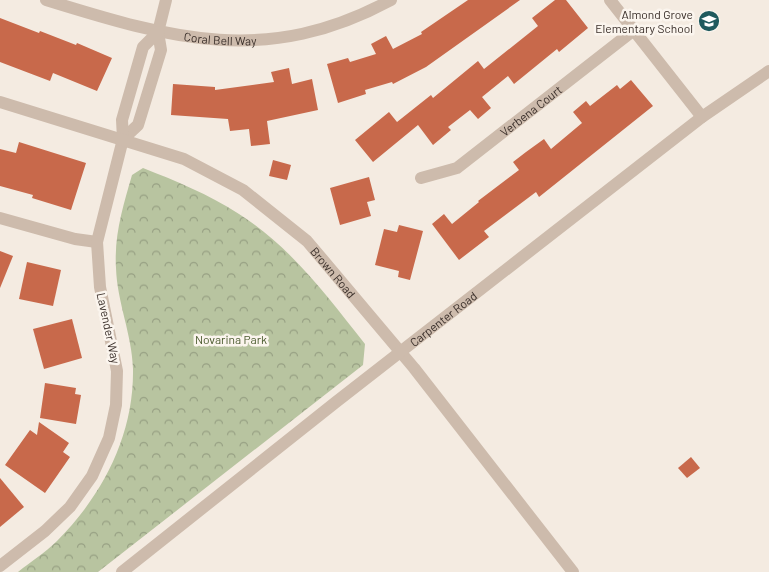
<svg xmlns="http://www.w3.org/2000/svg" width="769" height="572" viewBox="0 0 769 572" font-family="Barlow,sans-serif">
  <defs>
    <pattern id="forest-crowns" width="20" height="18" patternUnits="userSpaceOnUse" patternTransform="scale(1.25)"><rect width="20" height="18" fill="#b8c4a0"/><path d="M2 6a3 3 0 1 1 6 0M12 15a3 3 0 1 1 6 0" fill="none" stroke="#97a083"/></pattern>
  </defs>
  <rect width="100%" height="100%" fill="#f4ebe1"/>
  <path fill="url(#forest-crowns)" d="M143,168C176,181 208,194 239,214C291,247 327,296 365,344L363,365L98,572H18C30,562 45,553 57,541C103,495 134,435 133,369C132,334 117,302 116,268C114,235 123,206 132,175Z"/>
  <g fill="#c8694b">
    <path d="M468,0H520L426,67L393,84L392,82L365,90L366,94L338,103L327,64L348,58L350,62L376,54L371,44L386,36L393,49L422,34L421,32Z"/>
    <path d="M555,0H566L588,28L559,52L557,49L514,84L508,76L482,97L491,108L478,119L470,110L448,127L451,130L433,145L418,125L373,162L355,140L389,112L397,122L431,95L433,98L478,61L484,69L538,26L532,18Z"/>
    <path d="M0,18L39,33L40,31L76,45L77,43L112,58L97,91L53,73L50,81L0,62Z"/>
    <path d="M289,68L292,84L312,79L318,110L267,121L270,144L251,146L249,129L230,131L228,119L171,115L173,84L215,87V90L274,82L271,72Z"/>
    <path d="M631,80L653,106L539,197L536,192L484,231L489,237L459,260L432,224L444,214L452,224L479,202L478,201L519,170L513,162L526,152L544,139L551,149L582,123L573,112L586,101L590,106L617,85L620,89Z"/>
    <path d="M19,142L86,163L71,210L32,198L33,195L0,186V149L16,153Z"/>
    <path d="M273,160L291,165L287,180L269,176Z"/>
    <path d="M369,177L375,200L367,202L371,216L340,225L330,188Z"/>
    <path d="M399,225L423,231L410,280L398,277L399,271L375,265L384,229L397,232Z"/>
    <path d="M0,251L13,256L0,288Z"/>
    <path d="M27,262L61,270L53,306L19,299Z"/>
    <path d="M72,319L82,358L44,369L33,329Z"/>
    <path d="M45,383L76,388L75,394L81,395L76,424L40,418Z"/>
    <path d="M39,422L69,443L63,452L70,457L45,493L5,465L30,430L37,435Z"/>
    <path d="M691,457L700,468L687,478L678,468Z"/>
    <path d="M0,478L24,507L0,527Z"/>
  </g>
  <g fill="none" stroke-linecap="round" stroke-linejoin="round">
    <g stroke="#cdbbac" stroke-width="12">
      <path id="s1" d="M46,0C172,39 267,67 391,0"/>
      <path d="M610,0L702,117"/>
      <path d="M123,139L138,125L161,50L158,32L166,0"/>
      <path id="s2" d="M421,178L457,168L634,30"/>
      <path d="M0,218L75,239L97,242"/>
      <path d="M0,566L45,531L70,507L92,476L109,438L116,405L117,371L100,287L97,242L123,139L122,120L143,47L158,32"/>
    </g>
    <g stroke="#cdbbac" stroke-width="12">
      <path id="s3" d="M0,102L184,159L243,190L307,241L414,368L573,572"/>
      <path id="s4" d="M122,572L336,402L702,117L769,71"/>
    </g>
  </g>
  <defs>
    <g id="school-disc" transform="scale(1.125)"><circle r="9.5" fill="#1f5a5e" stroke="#fbf5ee"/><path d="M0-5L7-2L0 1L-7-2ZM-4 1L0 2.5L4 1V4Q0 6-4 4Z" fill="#fff"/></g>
  </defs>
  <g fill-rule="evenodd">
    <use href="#school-disc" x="709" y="21"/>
  </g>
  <g text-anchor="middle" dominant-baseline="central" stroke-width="5" stroke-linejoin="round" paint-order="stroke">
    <g font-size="12" fill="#3b302b" stroke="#fbf5ee" text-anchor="end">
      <text x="693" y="14">Almond Grove<tspan x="693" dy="14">Elementary School</tspan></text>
    </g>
    <g font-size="12" fill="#3b302b" stroke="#fbf5ee">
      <text stroke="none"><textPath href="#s1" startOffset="179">Coral Bell Way</textPath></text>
      <text stroke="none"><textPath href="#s2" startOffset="131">Verbena Court</textPath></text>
      <text stroke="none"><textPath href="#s3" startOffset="382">Brown Road</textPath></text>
      <text stroke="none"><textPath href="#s4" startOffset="409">Carpenter Road</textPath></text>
      <text transform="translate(109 328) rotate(78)">Lavender Way</text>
    </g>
    <g font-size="12" fill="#4a5a2e" stroke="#fbf5ee">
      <text x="231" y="339">Novarina Park</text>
    </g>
  </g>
</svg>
